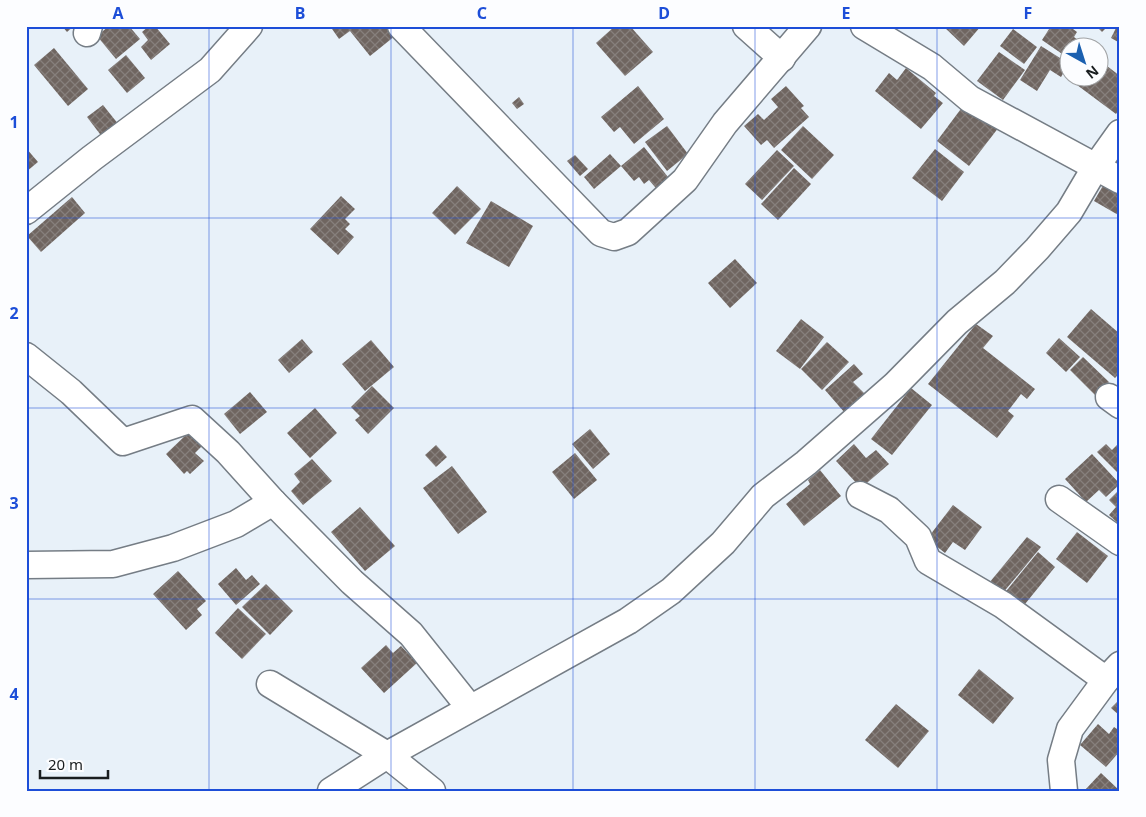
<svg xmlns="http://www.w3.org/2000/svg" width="1146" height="817" viewBox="0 0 1146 817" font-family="'Noto Sans',sans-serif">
  <defs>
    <pattern id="building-cross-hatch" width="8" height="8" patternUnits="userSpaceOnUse" patternTransform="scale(1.25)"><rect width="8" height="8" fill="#6f6560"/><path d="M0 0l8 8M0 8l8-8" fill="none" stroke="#867f7c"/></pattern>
  </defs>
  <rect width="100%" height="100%" fill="#e8f1f9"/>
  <g fill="url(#building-cross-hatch)">
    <path d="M62,26H74L67,32Z"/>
    <path d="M109,26H129L140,39L116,59L97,36Z"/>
    <path d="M149,26H155L170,44L151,60L141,47L148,40L142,32Z"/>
    <path d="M330,26H387L395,36L370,56L350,31L339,39Z"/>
    <path d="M615,26H630L653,52L625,76L596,43Z"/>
    <path d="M943,26H981L964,46Z"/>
    <path d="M1051,26H1069L1077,32L1074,37L1088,48H1068V58L1042,40Z"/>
    <path d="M1096,26H1108L1102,32Z"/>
    <path d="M1117,26H1120V43L1111,38Z"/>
    <path d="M1013,29L1037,47L1024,64L1000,46Z"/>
    <path d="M1041,46L1068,63V65L1061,77L1050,70L1037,91L1020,80Z"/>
    <path d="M54,48L88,89L68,106L34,65Z"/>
    <path d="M999,52L1025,70L1003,100L977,81Z"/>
    <path d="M126,55L145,78L127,93L108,70Z"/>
    <path d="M1098,59L1120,76V109L1116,114L1077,85L1083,78H1098Z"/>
    <path d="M906,68L936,93L934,96L943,103L921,129L875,91L889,73L897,80Z"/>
    <path d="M638,86L664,119L634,144L620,127L614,132L601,117Z"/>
    <path d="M786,86L804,106L801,108L809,117L774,148L767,140L761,145L744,126L758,114L764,120L778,107L771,99Z"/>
    <path d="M519,97L524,104L517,109L512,103Z"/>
    <path d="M966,102L999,127L969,166L937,141Z"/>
    <path d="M103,105L119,125L103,138L87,117Z"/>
    <path d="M667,126L688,154L667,171L645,142Z"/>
    <path d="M803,126L834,155L812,179L781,150Z"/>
    <path d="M644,147L672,182L660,193L649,180L644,184L639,177L634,181L621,166Z"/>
    <path d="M26,148L38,162L26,172Z"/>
    <path d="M935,149L964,172L942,201L912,178Z"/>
    <path d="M777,150L794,166L762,200L745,184Z"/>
    <path d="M610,154L621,166L594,189L584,177Z"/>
    <path d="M575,155L588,169L580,176L567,161Z"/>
    <path d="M794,168L811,184L778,220L761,204Z"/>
    <path d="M1108,177L1120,184V216L1094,201Z"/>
    <path d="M457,186L481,209L455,235L432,213Z"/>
    <path d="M341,196L355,209L345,219L350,224L345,229L354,237L338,255L310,229Z"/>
    <path d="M72,197L85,213L41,252L27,236Z"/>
    <path d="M491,201L533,226L509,267L466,243Z"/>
    <path d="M735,259L757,283L730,308L708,283Z"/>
    <path d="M1091,309L1120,334V373L1115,378L1067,337Z"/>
    <path d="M801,319L824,337L800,369L776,351Z"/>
    <path d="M976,324L993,336L983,348L1035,389L1027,399L1021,394L1008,411L1014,416L997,438L928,384Z"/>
    <path d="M1059,338L1080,357L1066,372L1046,353Z"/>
    <path d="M302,339L313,352L289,373L278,360Z"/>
    <path d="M371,340L394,367L365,391L342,364Z"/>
    <path d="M827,342L849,362L822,390L801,369Z"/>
    <path d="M1083,357L1109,382L1096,396L1070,370Z"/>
    <path d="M854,364L863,374L853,382L866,395L845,413L825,390Z"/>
    <path d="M372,386L394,408L368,434L355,420L360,416L351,407Z"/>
    <path d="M911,388L932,405L892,455L871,439Z"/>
    <path d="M250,392L267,412L240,434L224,414Z"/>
    <path d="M315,408L337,433L310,458L287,433Z"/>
    <path d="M590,429L610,454L593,469L572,444Z"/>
    <path d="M189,432L203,445L195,453L204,461L190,474L187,471L184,474L166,454Z"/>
    <path d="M1120,442V475L1097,452L1106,444L1112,450Z"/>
    <path d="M854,444L866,458L876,450L889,464L861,488L836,461Z"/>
    <path d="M436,445L447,457L436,467L425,455Z"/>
    <path d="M575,453L597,480L574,499L552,472Z"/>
    <path d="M1092,454L1120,484L1106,497L1099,490L1086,502L1065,479Z"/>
    <path d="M312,459L332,481L303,505L291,491L300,482L294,474Z"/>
    <path d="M452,466L487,512L458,534L423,488Z"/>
    <path d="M820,470L841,496L804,526L786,504L810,484L808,480Z"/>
    <path d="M1120,489V525L1109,515L1116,507L1109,500Z"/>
    <path d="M953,505L982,527L965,550L953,542L945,553L927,539Z"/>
    <path d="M360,507L395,546L365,571L331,532Z"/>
    <path d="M1077,532L1108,556L1087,583L1056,559Z"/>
    <path d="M1027,537L1041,547L1002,594L989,583Z"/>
    <path d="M1038,552L1055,567L1021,609L1003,595Z"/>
    <path d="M236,568L246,580L252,575L260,584L236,605L218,584Z"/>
    <path d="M178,571L206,601L197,609L202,615L186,630L153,594Z"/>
    <path d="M266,584L293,611L270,635L242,607Z"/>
    <path d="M238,608L266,634L242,659L215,633Z"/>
    <path d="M386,645L393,653L401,646L417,663L384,693L361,668Z"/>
    <path d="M979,669L1014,698L993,724L958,695Z"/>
    <path d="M1120,699V716L1111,708Z"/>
    <path d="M896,704L929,731L898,768L865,740Z"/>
    <path d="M1098,724L1109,734L1114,727L1120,731V751L1106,767L1080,745Z"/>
    <path d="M1101,773L1120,791H1084Z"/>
  </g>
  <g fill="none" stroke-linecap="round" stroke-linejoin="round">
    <g stroke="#757d85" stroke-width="29">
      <g id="minor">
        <path d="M401,26L601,233L614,237L628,232L685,180L725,123L808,26"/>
        <path d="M746,26L782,58"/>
        <path d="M864,26L932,67L970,99L1120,180"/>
        <path d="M87,33L89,26"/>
        <path d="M26,211L92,158L210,70L249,26"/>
        <path d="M26,356L71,392L123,442L192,419L228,452L273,502L352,582L411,634L470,708"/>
        <path d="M1109,397L1120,405"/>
        <path d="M860,495L889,510L918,537L928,561L1003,605L1106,680L1120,665"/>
        <path d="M1059,499L1120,542"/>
        <path d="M26,565L113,564L173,548L236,524L273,502"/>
        <path d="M270,684L387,755L432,791"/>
        <path d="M331,791L387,755L628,621L671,591L723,543L763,496L806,463L895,385L957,322L1005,282L1037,249L1069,212L1095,168L1120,133"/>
        <path d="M1064,791L1061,760L1070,729L1106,680"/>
      </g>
    </g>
    <use href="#minor" stroke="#fff" stroke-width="26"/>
  </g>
  <path fill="none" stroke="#1d4ed8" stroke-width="1" stroke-opacity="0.55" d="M209,26V791M391,26V791M573,26V791M755,26V791M937,26V791M26,218H1120M26,408H1120M26,599H1120"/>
  <rect width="1146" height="817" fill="none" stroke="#fcfdff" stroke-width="55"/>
  <g transform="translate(1084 62) rotate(141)"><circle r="24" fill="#fcfdff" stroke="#a1a3a5"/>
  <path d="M0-4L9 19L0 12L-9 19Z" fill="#1b60b0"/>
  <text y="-8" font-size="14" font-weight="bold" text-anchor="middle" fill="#191d1f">N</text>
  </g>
  <path d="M40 770v8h68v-8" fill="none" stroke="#191d1f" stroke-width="2.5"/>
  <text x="48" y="770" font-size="15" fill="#191d1f" stroke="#fcfdff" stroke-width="4" paint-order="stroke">20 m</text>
  <rect x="28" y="28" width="1090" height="762" fill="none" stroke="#1d4ed8" stroke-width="2"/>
  <g font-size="16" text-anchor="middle" font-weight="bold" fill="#1d4ed8">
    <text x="118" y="19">A</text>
    <text x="300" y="19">B</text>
    <text x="482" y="19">C</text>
    <text x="664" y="19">D</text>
    <text x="846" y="19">E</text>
    <text x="1028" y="19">F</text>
    <text x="14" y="128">1</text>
    <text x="14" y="319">2</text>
    <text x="14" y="509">3</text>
    <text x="14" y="700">4</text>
  </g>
</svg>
